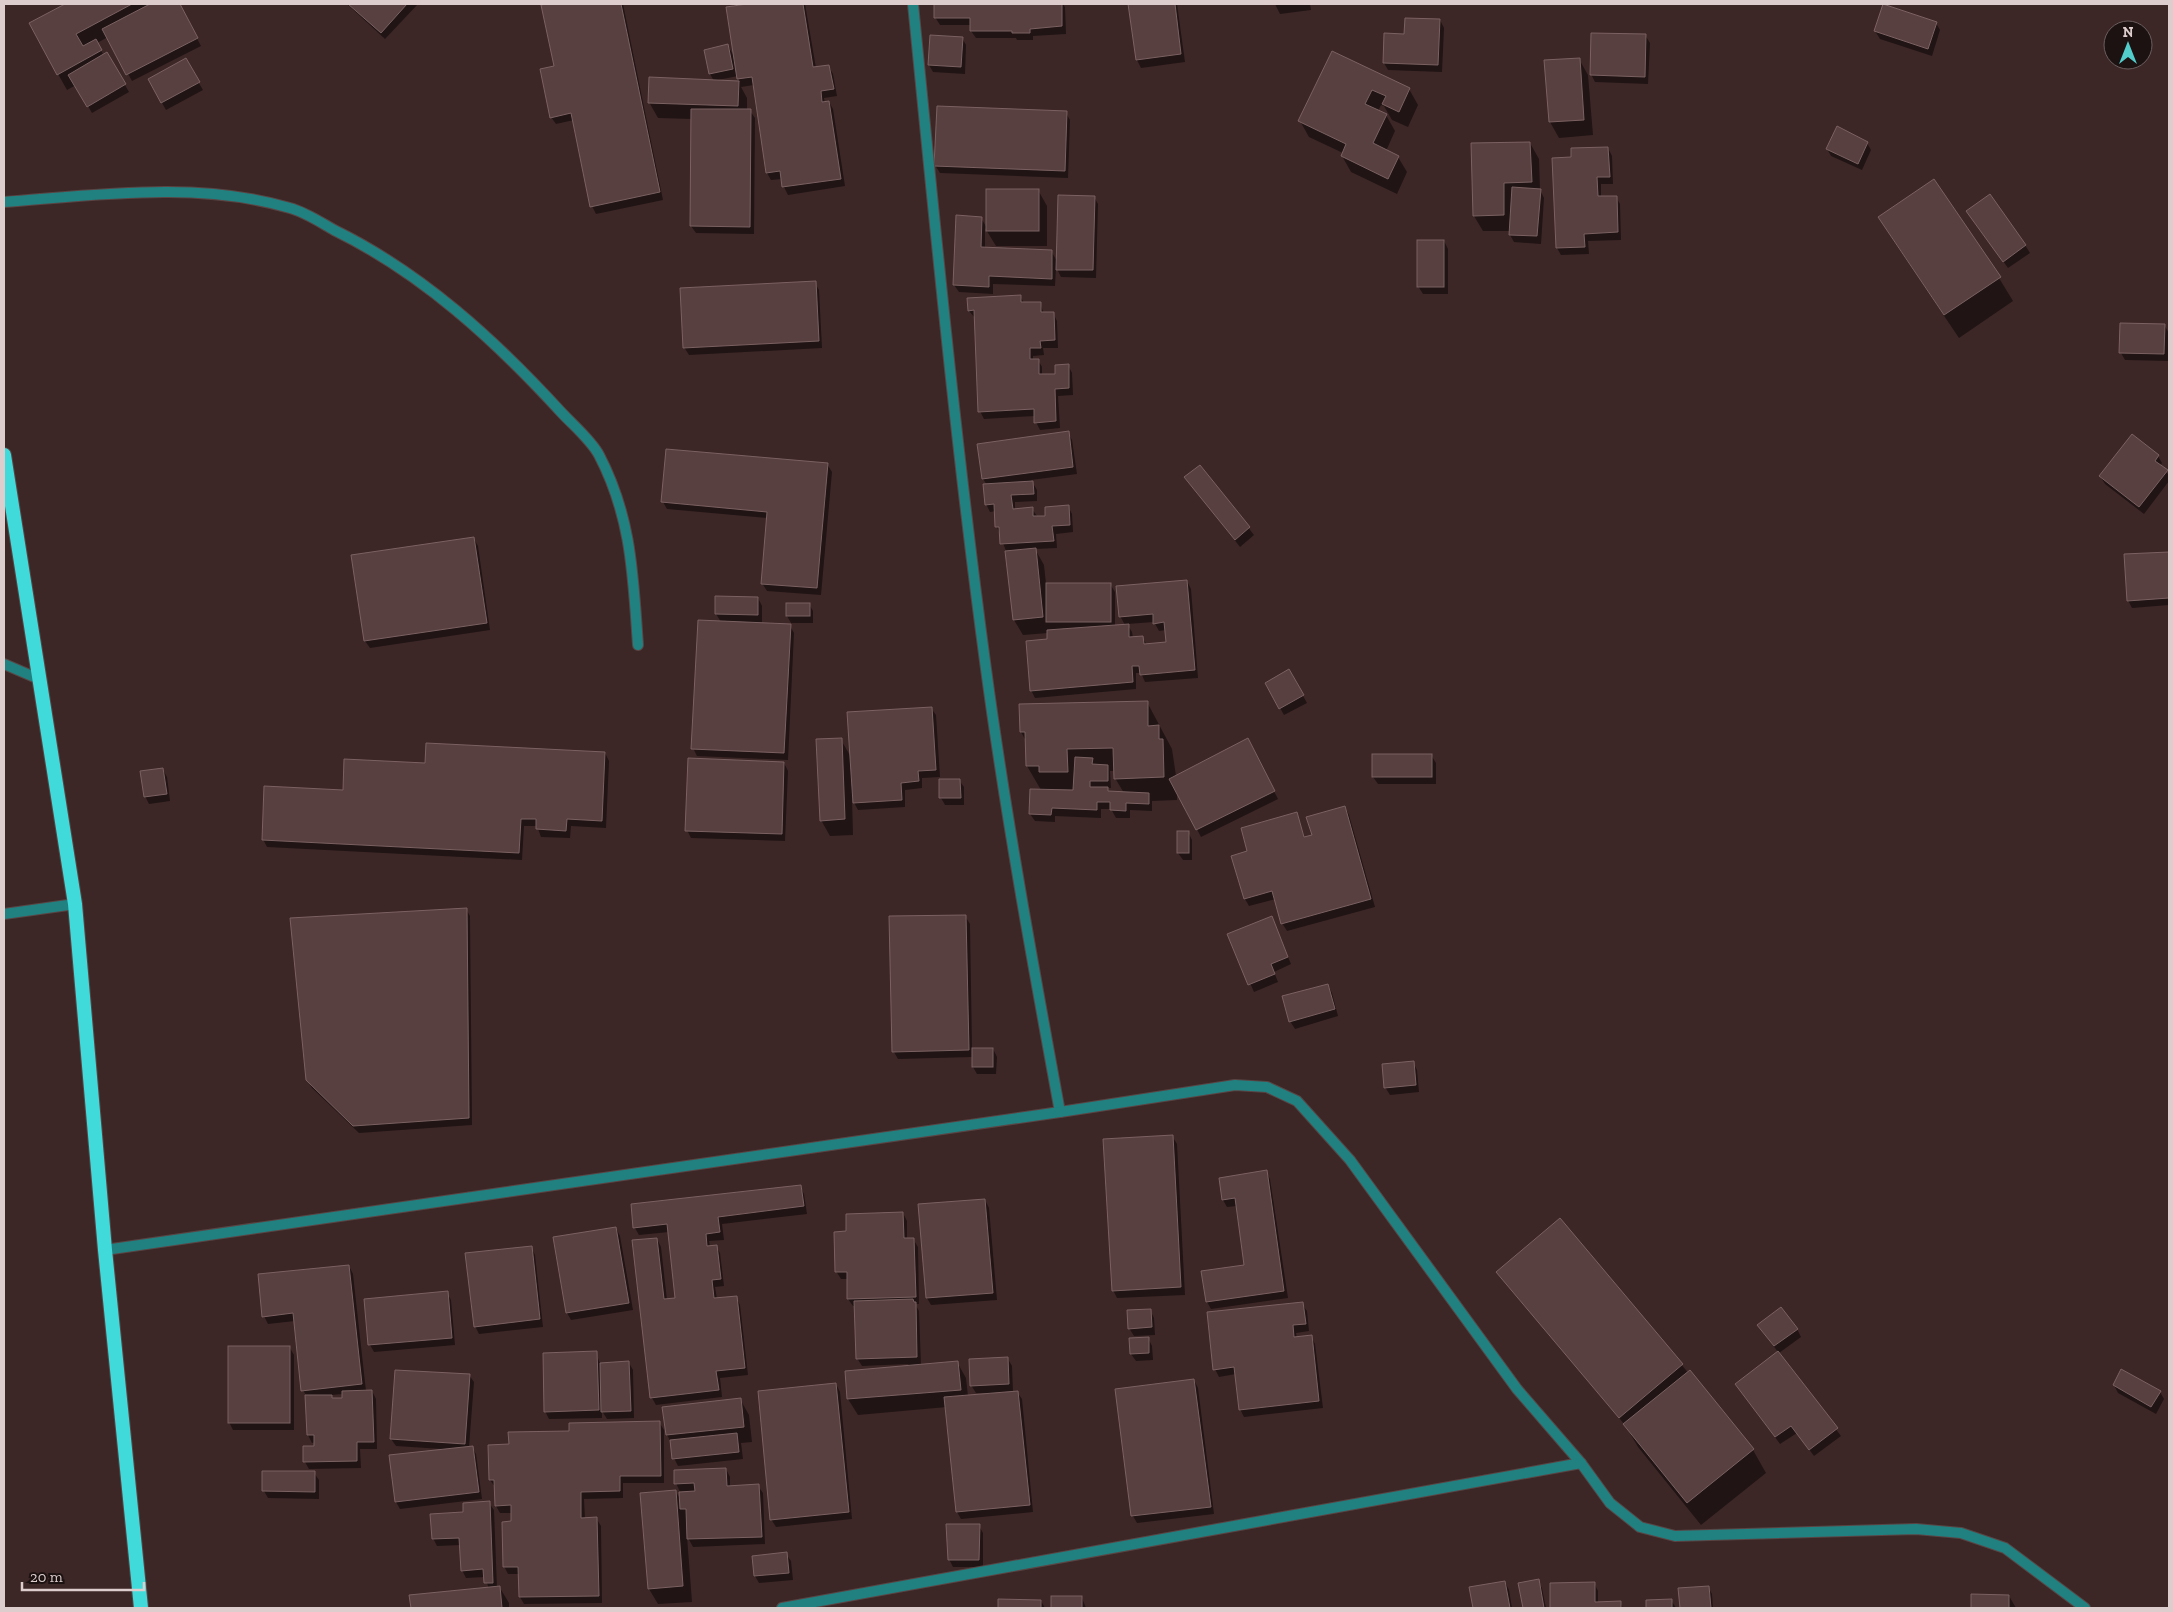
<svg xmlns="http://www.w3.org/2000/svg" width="2173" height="1612" viewBox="0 0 2173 1612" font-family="'Zilla Slab',serif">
  <rect width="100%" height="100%" fill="#3d2626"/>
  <g fill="#0007" fill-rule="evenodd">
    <path d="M68,4H179L201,46L132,81L108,37L97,43L104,56L107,54L129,92L92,113L76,85L67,90L30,24Z"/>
    <path d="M347,4H418L385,39Z"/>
    <path d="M552,4H623L663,200L596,214L592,206L574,120L556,124L551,117L556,67L543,6Z"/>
    <path d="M732,4H805L816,68L829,67L833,74L837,96L824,98L825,103L829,102L833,109L845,186L788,195L784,187L782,179L771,180L767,173L754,85L741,87L747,98V111H750L755,118L754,234L696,233L691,226L692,119L658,118L649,102L714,81L710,74L728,46L735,58L734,7ZM738,76L740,82L718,81V80Z"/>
    <path d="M935,4H1063L1065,7L1066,34L1033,36V40H1017L1016,38H976L971,31V25H940L935,17Z"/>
    <path d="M1129,4H1177L1185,62L1141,68L1137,60Z"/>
    <path d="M1275,4H1310L1311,10L1280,14Z"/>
    <path d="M1440,20L1444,28L1442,72L1388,70L1384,63Z"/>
    <path d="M1936,23L1940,30L1932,56L1880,39L1875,31Z"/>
    <path d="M1645,35L1650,43L1648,84L1595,82L1591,74Z"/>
    <path d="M962,38L966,45L965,74L933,72L929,65Z"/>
    <path d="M1333,53L1409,89L1418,105L1408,127L1392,120L1384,106L1381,105L1378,111L1386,115L1395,131L1386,151L1398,157L1407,172L1397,194L1351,172L1342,156L1343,153L1309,137L1300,121Z"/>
    <path d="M1579,59L1588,75L1593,135L1559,138L1550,122Z"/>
    <path d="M185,60L203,90L166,110L149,80Z"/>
    <path d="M1066,113L1070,120L1068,178L940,173L935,165Z"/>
    <path d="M1530,143L1539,159L1540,190L1544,198L1541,244L1514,242L1510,235V231H1483L1474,216Z"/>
    <path d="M1867,143L1871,150L1862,170L1831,156L1827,149Z"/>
    <path d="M1608,148L1612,156L1613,184H1601V197H1616L1620,204L1621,240L1588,241L1589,254L1561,255L1557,248L1573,158Z"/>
    <path d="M1038,190L1047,206V246H996L985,228V249L1051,251L1057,261L1094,197L1098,204L1096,278L1061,277L1056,267L1055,286L993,284V294L959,292L954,285L981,218L987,228Z"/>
    <path d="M1879,217L1999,278L2013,301L1959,338L1893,240Z"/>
    <path d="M1972,218L2025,245L2030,253L2008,268Z"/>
    <path d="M1444,241L1448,249V294H1423L1418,286Z"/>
    <path d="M815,283L819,290L822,348L689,355L684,347Z"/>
    <path d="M1020,296L1024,303H1040L1044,314L1053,313L1057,321L1058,348H1043L1044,355L1033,356V360H1038L1042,367V375H1056L1068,365L1072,373L1073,395L1058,396L1060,428L1040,430L1036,422L1035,416L984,419L980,411L975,318L969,311V299Z"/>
    <path d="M2164,325L2169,333L2168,361L2125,360L2121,353Z"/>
    <path d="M1068,433L1072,440L1077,474L1031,480L1037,490V501L1015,502V510L1032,509L1037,516L1047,517L1068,506L1072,514L1073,532L1056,534L1057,548L1035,549L1044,565L1046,584H1110L1115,592V626L1125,625L1120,616L1187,581L1191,589L1198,678L1145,682L1141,673H1136V689L1035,698L1031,690L1049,640L1048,633L1023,635L1014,620L1006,551L997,527L996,511L990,512L986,504L987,485L983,479ZM1154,622L1159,631L1166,630L1167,643L1147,645L1142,637L1133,638L1132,632L1127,624Z"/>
    <path d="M2158,456L2162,463L2160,466L2169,475V481L2144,514L2105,484L2100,476Z"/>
    <path d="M827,464L832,472L821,595L767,591L762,583L768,518L667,509L663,502Z"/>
    <path d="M1200,466L1254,535L1240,547L1186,477Z"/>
    <path d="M474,539L478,546L490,630L370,648L365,641L353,556Z"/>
    <path d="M2169,553V605L2132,608L2128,600L2125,556Z"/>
    <path d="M758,598L762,606V624L790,626L794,633L788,760L697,756L693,748L721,622L716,614Z"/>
    <path d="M809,604L813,611V623H791L787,616Z"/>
    <path d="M1289,671L1307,703L1284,715L1266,683Z"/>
    <path d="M1147,702L1172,749L1176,776L1251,747L1278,799L1201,837L1177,791V800L1152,801V811L1130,810V818H1116L1111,809H1101V818L1055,816V822L1035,821L1030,814L1041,790L1027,766L1026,741L1021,732ZM1110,771H1115V778L1124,793H1110L1107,788H1111Z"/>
    <path d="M931,708L936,715L940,777L922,778V788L905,790V807L858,810L852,799L853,835L830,836L821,820L841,740L851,757Z"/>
    <path d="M605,753L609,761L606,828L571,826L570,838L541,837L537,826H524L522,860L267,847L263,839L344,791L426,764Z"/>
    <path d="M1431,755L1436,763V784H1378L1373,777Z"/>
    <path d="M784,763L788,771L785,841L691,838L687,830Z"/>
    <path d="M163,770L167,777L170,801L149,804L145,796Z"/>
    <path d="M959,780L964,787V805H945L941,798Z"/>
    <path d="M1345,807L1349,815L1375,907L1287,931L1282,923L1276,899L1249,906L1245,899L1233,857L1248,852L1296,814L1305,838L1313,836Z"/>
    <path d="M1188,832L1192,840V860H1183L1178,853Z"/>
    <path d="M466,909L470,916L472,1125L359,1133L312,1088L307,1080Z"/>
    <path d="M965,916L970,924L972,1049H993L997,1057L996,1074H977L973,1067V1057L898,1059L894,1052Z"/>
    <path d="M1273,923L1291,964L1274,972L1278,982L1254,992L1229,935Z"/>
    <path d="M1328,985L1332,993L1338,1016L1295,1029L1290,1021Z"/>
    <path d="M1413,1062L1417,1070L1419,1092L1390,1095L1385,1087Z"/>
    <path d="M1172,1136L1177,1144L1185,1295L1117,1298L1113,1290Z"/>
    <path d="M1266,1172L1270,1179L1288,1298L1211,1309L1207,1302L1203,1272L1246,1266L1237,1206L1227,1207L1223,1200L1220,1179Z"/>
    <path d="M800,1186L804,1194L807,1214L722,1224L724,1240L709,1241L710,1247L716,1246L720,1253L724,1286L715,1287L717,1299L736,1297L740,1305L748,1375L720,1378L722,1397L656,1405L652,1398L657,1239L661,1247L667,1300L676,1299L669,1232L639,1235L635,1228L632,1206Z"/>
    <path d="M985,1200L989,1208L997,1300L931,1305L927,1298Z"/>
    <path d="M903,1213L907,1221V1239H913L918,1247L919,1304H915L919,1311L921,1365L957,1362L966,1378L968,1396L986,1395V1393H976L971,1385L1008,1359L1012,1366L1013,1392H1017L1022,1399L1033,1512L961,1519L957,1512L947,1407L858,1415L848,1399L846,1372L909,1366L908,1364L862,1366L857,1358L856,1306H853L848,1299V1279H841L836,1271L847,1232Z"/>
    <path d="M1560,1220L1753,1450L1766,1473L1701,1525L1638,1447L1625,1425L1497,1272Z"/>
    <path d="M616,1228L620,1236L633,1310L571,1320L567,1313Z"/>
    <path d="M531,1247L535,1255L543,1327L479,1334L475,1326Z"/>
    <path d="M349,1266L353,1274L366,1391H372L376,1399L377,1449H360L361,1468L309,1469L305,1462L315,1447V1442L312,1443L308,1435L307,1397L303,1390L295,1321L268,1324L264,1316ZM343,1394V1399H333L331,1395Z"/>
    <path d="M447,1293L451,1300L455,1345L374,1352L370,1345Z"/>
    <path d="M1302,1304L1307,1311L1309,1331L1296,1333L1297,1338L1311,1336L1315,1344L1323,1408L1244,1417L1240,1409L1236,1374L1219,1377L1215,1369Z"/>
    <path d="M1150,1310L1154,1318L1155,1335L1134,1336L1129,1328Z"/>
    <path d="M1797,1329L1801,1337L1779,1353L1841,1436L1814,1456L1797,1433L1780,1444L1736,1384L1778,1352L1763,1332Z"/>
    <path d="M1148,1338L1152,1346L1153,1360L1136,1361L1131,1354Z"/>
    <path d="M290,1348L294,1355V1430H233L229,1422Z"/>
    <path d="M596,1352L600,1364L629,1363L633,1370L634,1418L607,1419L602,1411V1418L549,1419L545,1411Z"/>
    <path d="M469,1375L474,1382L469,1447H472L476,1454L482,1499L400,1509L396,1502L442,1449L396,1446L391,1439Z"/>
    <path d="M1194,1380L1198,1388L1214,1514L1137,1523L1133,1516L1116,1390Z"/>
    <path d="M836,1384L840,1392L852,1519L776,1527L771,1519Z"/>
    <path d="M2114,1385L2160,1392L2164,1399L2156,1414L2118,1393Z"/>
    <path d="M740,1399L749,1415L752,1442L741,1443L743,1459L678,1466L674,1458L672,1444L667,1435L663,1408Z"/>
    <path d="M659,1422L664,1430V1483H623V1498L584,1499L585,1519L596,1518L601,1526L602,1603L524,1604L520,1597L519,1574H508L504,1566L512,1513H500L496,1506L495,1487L490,1480L510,1445L570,1432Z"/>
    <path d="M726,1469L730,1477V1487L758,1486L763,1493L765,1544L693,1547L687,1536L692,1602L658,1604L649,1589L676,1492L681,1500L680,1492L676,1483Z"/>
    <path d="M314,1473L319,1480V1499L268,1498L264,1491Z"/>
    <path d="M489,1503L494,1510L497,1588H500L509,1603V1608H412L411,1596L489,1589L485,1577L466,1578L462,1570L461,1545L437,1546L433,1538L464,1513Z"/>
    <path d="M979,1526L983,1533V1567H953L949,1559Z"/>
    <path d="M786,1554L791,1561L793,1580L759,1583L755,1576Z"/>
    <path d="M1538,1581L1542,1588L1546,1608H1524L1520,1584Z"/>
    <path d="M1505,1582L1509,1590L1512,1608H1474L1470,1588Z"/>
    <path d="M1594,1583L1598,1591V1603L1620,1602L1623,1608H1551V1584Z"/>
    <path d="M1708,1587L1712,1594L1713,1608H1681L1679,1589Z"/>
    <path d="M1972,1595L2009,1596L2016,1608H1972Z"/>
    <path d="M1052,1597L1082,1598L1086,1608H1052Z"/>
    <path d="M999,1600L1041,1601L1045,1608H999Z"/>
    <path d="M1671,1600L1676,1608H1647V1601Z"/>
  </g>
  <g fill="#594040" stroke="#7b6161">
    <path d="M65,4H132L76,34L83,46L96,39L102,50L57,75L29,23Z"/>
    <path d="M150,4H180L198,38L126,75L102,29Z"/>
    <path d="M348,4H407L381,33Z"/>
    <path d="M546,4H621L660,192L590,207L571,113L550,118L540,69L554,66L541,5Z"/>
    <path d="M747,4H803L813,67L829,65L834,89L821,91L822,102L829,101L841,179L782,187L780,171L766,173L752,77L737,79L726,7Z"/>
    <path d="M934,4H1062V26L1030,29V33H1012V31H970V18H934Z"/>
    <path d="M1128,4H1175L1181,54L1136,60Z"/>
    <path d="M1883,4L1937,22L1928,49L1874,31Z"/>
    <path d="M1405,18L1440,19L1438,65L1383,63L1384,33L1404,34Z"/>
    <path d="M1591,33L1646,34L1645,77L1590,75Z"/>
    <path d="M930,35L963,37L961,67L928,65Z"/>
    <path d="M728,44L733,69L709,74L704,50Z"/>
    <path d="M1332,51L1410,88L1399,112L1382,104L1386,96L1372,90L1365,104L1387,114L1373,143L1399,156L1388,179L1341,156L1346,144L1298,121Z"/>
    <path d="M107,52L126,84L87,107L68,75Z"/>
    <path d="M186,58L200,82L161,103L148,79Z"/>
    <path d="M1580,58L1584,120L1549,122L1544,60Z"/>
    <path d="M649,77L739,81L738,106L648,103Z"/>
    <path d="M937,106L1067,111L1065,171L934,166Z"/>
    <path d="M691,109H751L750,227L690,226Z"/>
    <path d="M1837,126L1868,142L1858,164L1826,149Z"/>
    <path d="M1530,142L1532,182L1504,183V215L1473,216L1471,143Z"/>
    <path d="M1608,147L1610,177H1597L1598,196H1617L1618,232L1584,234L1585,247L1556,248L1552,158L1571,157V148Z"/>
    <path d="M1934,179L2001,277L1944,315L1878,217Z"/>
    <path d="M1512,187L1541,189L1537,236L1509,235Z"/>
    <rect x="986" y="189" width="53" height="42"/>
    <path d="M1990,194L2026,245L2003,262L1966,211Z"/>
    <path d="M1058,195L1095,196L1093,270H1056Z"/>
    <path d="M956,215L982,217L981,247L1052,250V279L989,276V287L953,285Z"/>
    <rect x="1417" y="240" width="27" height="47"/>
    <path d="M816,281L819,341L683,348L680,288Z"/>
    <path d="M1021,295V302H1041V312H1054L1055,340L1040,341L1041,348H1030V359H1039V374H1055V365L1069,364V388L1055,389L1056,421L1034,423V409L978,412L974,310L968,311L967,298Z"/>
    <path d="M2120,323L2165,324L2164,354L2119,353Z"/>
    <path d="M1069,431L1073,467L982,479L977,444Z"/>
    <path d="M2132,434L2159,455L2155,461L2168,470L2139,507L2099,476Z"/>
    <path d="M666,449L828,463L817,588L761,584L767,512L661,502Z"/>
    <path d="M1200,465L1250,527L1235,540L1184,477Z"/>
    <path d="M1033,481L1034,494L1011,495L1013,509L1033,507V516H1045V507L1069,505L1070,525L1052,526L1054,541L1000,544L999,527H995L994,504L985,505L983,484Z"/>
    <path d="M474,537L487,623L364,641L351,555Z"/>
    <path d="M1036,548L1043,617L1013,620L1005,551Z"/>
    <path d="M2169,552V598L2127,601L2124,554Z"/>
    <path d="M1187,580L1195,670L1140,675L1139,666H1132L1133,682L1030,691L1026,641L1047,639V630L1129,624V637L1143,636L1144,644L1166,642L1164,622L1153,624V614L1119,617L1116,586Z"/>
    <rect x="1046" y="583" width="65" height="39"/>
    <path d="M715,596L758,597V615L715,614Z"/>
    <rect x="786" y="603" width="24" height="13"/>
    <path d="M698,620L791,624L784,753L691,749Z"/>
    <path d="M1289,669L1304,695L1279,709L1265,683Z"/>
    <path d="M1148,701V726L1159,725V739H1163L1164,777L1114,779L1113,748L1067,749L1068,772H1039V766H1026L1025,732H1020L1019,704Z"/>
    <path d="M932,707L936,770L918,771L919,781L901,783L902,800L853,803L847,712Z"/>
    <path d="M842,738L845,819L820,821L816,739Z"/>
    <path d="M1248,738L1275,791L1196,830L1169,779Z"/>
    <path d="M426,743L605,752L602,821L567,819L566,831L536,829V819H521L519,853L262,840L264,786L343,790L344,759L425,763Z"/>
    <rect x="1372" y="754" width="60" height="23"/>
    <path d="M1075,757L1093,758L1092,764L1108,765V781H1090V787H1108V791L1149,793V804L1126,803V811L1110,810V802H1097V810L1052,808L1051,815L1029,814L1030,789L1073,790Z"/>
    <path d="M688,758L784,762L782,834L685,831Z"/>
    <path d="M163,768L167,794L144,797L140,771Z"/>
    <path d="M939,779H960L961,798H939Z"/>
    <path d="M1345,806L1371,899L1281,924L1272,891L1244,899L1231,856L1247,851L1241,828L1297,812L1304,837L1312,835L1306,817Z"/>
    <rect x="1177" y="831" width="12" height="22"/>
    <path d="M467,908L469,1118L353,1126L306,1080L290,918Z"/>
    <path d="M966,915L969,1050L892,1052L889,916Z"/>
    <path d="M1272,916L1288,957L1271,964L1275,974L1248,985L1227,934Z"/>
    <path d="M1328,984L1335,1009L1289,1022L1282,996Z"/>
    <rect x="972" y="1048" width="21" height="19"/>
    <path d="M1414,1061L1416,1085L1384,1088L1382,1064Z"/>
    <path d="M1173,1135L1181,1287L1112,1291L1103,1139Z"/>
    <path d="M1267,1170L1284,1291L1206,1302L1201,1271L1244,1265L1235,1198L1222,1200L1219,1178Z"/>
    <path d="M801,1185L804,1206L718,1217L720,1232L706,1234L707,1246L717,1245L721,1279L712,1280L714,1298L737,1296L745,1368L716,1371L719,1390L650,1398L632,1240L657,1238L664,1299L675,1298L667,1224L633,1228L631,1204Z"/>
    <path d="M985,1199L993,1293L926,1298L918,1204Z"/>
    <path d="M903,1212L904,1238H914L916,1297L847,1299V1272H835L834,1232L846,1231V1214Z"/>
    <path d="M1560,1218L1683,1364L1619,1418L1496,1272Z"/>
    <path d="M616,1227L629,1303L566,1313L553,1237Z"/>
    <path d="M532,1246L540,1319L474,1327L465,1253Z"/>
    <path d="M349,1265L362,1384L301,1391L293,1313L262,1317L258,1274Z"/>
    <path d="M448,1291L452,1338L368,1345L364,1299Z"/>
    <path d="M913,1299L914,1302H916L917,1357L856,1359L854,1301Z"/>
    <path d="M1303,1302L1306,1324L1293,1325L1294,1337L1312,1335L1319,1401L1239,1410L1234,1367L1213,1370L1207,1312Z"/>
    <path d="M1781,1307L1798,1329L1774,1346L1757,1325Z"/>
    <path d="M1151,1309L1152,1327L1128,1329L1127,1310Z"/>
    <path d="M1149,1337V1353L1130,1354L1129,1338Z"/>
    <rect x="228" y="1346" width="62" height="77"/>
    <path d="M597,1351L599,1410L544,1412L543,1353Z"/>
    <path d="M1778,1351L1838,1428L1809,1450L1791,1426L1775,1437L1735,1384Z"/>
    <path d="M1008,1357L1009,1384L970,1386L969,1359Z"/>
    <path d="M629,1361L631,1411L601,1412L600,1363Z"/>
    <path d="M958,1361L961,1390L847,1399L845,1371Z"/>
    <path d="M2121,1369L2161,1391L2151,1407L2113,1385Z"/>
    <path d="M395,1370L470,1374L465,1444L390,1439Z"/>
    <path d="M1690,1370L1754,1449L1687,1503L1623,1424Z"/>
    <path d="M1194,1379L1211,1507L1131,1516L1115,1389Z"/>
    <path d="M836,1383L849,1512L770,1520L758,1391Z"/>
    <path d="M372,1390L374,1442H357V1461L303,1462V1446H314V1435H307L305,1395H332V1398H342V1391Z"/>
    <path d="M1018,1391L1030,1505L956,1512L944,1397Z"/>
    <path d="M741,1398L744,1427L666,1435L662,1407Z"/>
    <path d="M660,1421L661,1476H620V1491L581,1492V1518L597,1517L599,1596L519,1597L518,1567H503L502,1522L511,1521V1505L495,1506L494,1480H489L488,1445L509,1444L508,1432L569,1431V1423Z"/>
    <path d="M737,1433L739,1452L672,1459L670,1440Z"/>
    <path d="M473,1446L479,1492L395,1502L389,1455Z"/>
    <path d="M726,1468L727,1486L759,1484L762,1537L687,1539L686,1509H680L679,1492L695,1491L694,1483L674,1484V1470Z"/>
    <path d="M262,1471H315V1492L262,1491Z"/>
    <path d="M676,1490L683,1586L648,1589L640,1493Z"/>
    <path d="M490,1501L493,1583H484L483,1569L461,1571L459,1538L432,1539L430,1514L463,1512V1503Z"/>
    <path d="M946,1524H980L979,1560H948Z"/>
    <path d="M787,1552L789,1573L754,1576L752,1556Z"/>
    <path d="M1539,1579L1544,1608H1523L1518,1583Z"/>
    <path d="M1505,1581L1510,1608H1473L1469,1587Z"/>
    <path d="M1595,1582V1602L1621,1601V1608H1550V1583Z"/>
    <path d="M500,1586L502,1608H411L409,1595Z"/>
    <path d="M1709,1586L1711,1608H1680L1678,1588Z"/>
    <path d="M1971,1594L2009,1595V1608H1971Z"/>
    <rect x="1051" y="1596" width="31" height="12"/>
    <path d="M998,1599L1041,1600V1608H998Z"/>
    <path d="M1672,1599V1608H1646V1600Z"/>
  </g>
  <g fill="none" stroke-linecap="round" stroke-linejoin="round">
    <g stroke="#5a4444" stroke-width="12">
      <g id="service">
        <path d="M4,202C98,195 198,181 290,208C305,212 320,222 334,230C422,273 495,340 561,412C573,425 591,440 599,455C632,518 633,577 638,645"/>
        <path d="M4,664L39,679"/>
      </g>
    </g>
    <g stroke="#5a4444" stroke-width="12">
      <g id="minor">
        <path d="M913,4C935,225 956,448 986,669C1006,817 1033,965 1060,1112"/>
        <path d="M4,914L75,904"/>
        <path d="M105,1250L1060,1112L1235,1085L1267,1087L1297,1101L1350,1160L1517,1389L1581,1463L1610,1503L1640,1527L1675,1536L1916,1529L1961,1533L2005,1548L2085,1608"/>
        <path d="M782,1608L1581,1463"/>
      </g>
    </g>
    <g stroke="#5a4444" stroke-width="16">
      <path id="trunk" d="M4,455L75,904L105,1250L141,1608"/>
    </g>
    <use href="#service" stroke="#208180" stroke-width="10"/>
    <use href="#minor" stroke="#208180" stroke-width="10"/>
    <use href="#trunk" stroke="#41dada" stroke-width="14"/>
  </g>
  <rect width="2173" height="1612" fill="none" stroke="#ddcdcd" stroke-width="10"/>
  <g transform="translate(2128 45)"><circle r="24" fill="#1d1212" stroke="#6a5d5d"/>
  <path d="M0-4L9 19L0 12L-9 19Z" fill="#52cdcc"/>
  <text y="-8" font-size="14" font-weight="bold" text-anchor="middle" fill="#ddcdcd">N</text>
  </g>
  <path d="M22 1582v8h122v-8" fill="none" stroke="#ddcdcd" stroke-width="2.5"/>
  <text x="30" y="1582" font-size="15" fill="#ddcdcd" stroke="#1d1212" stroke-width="4" paint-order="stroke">20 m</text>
</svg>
